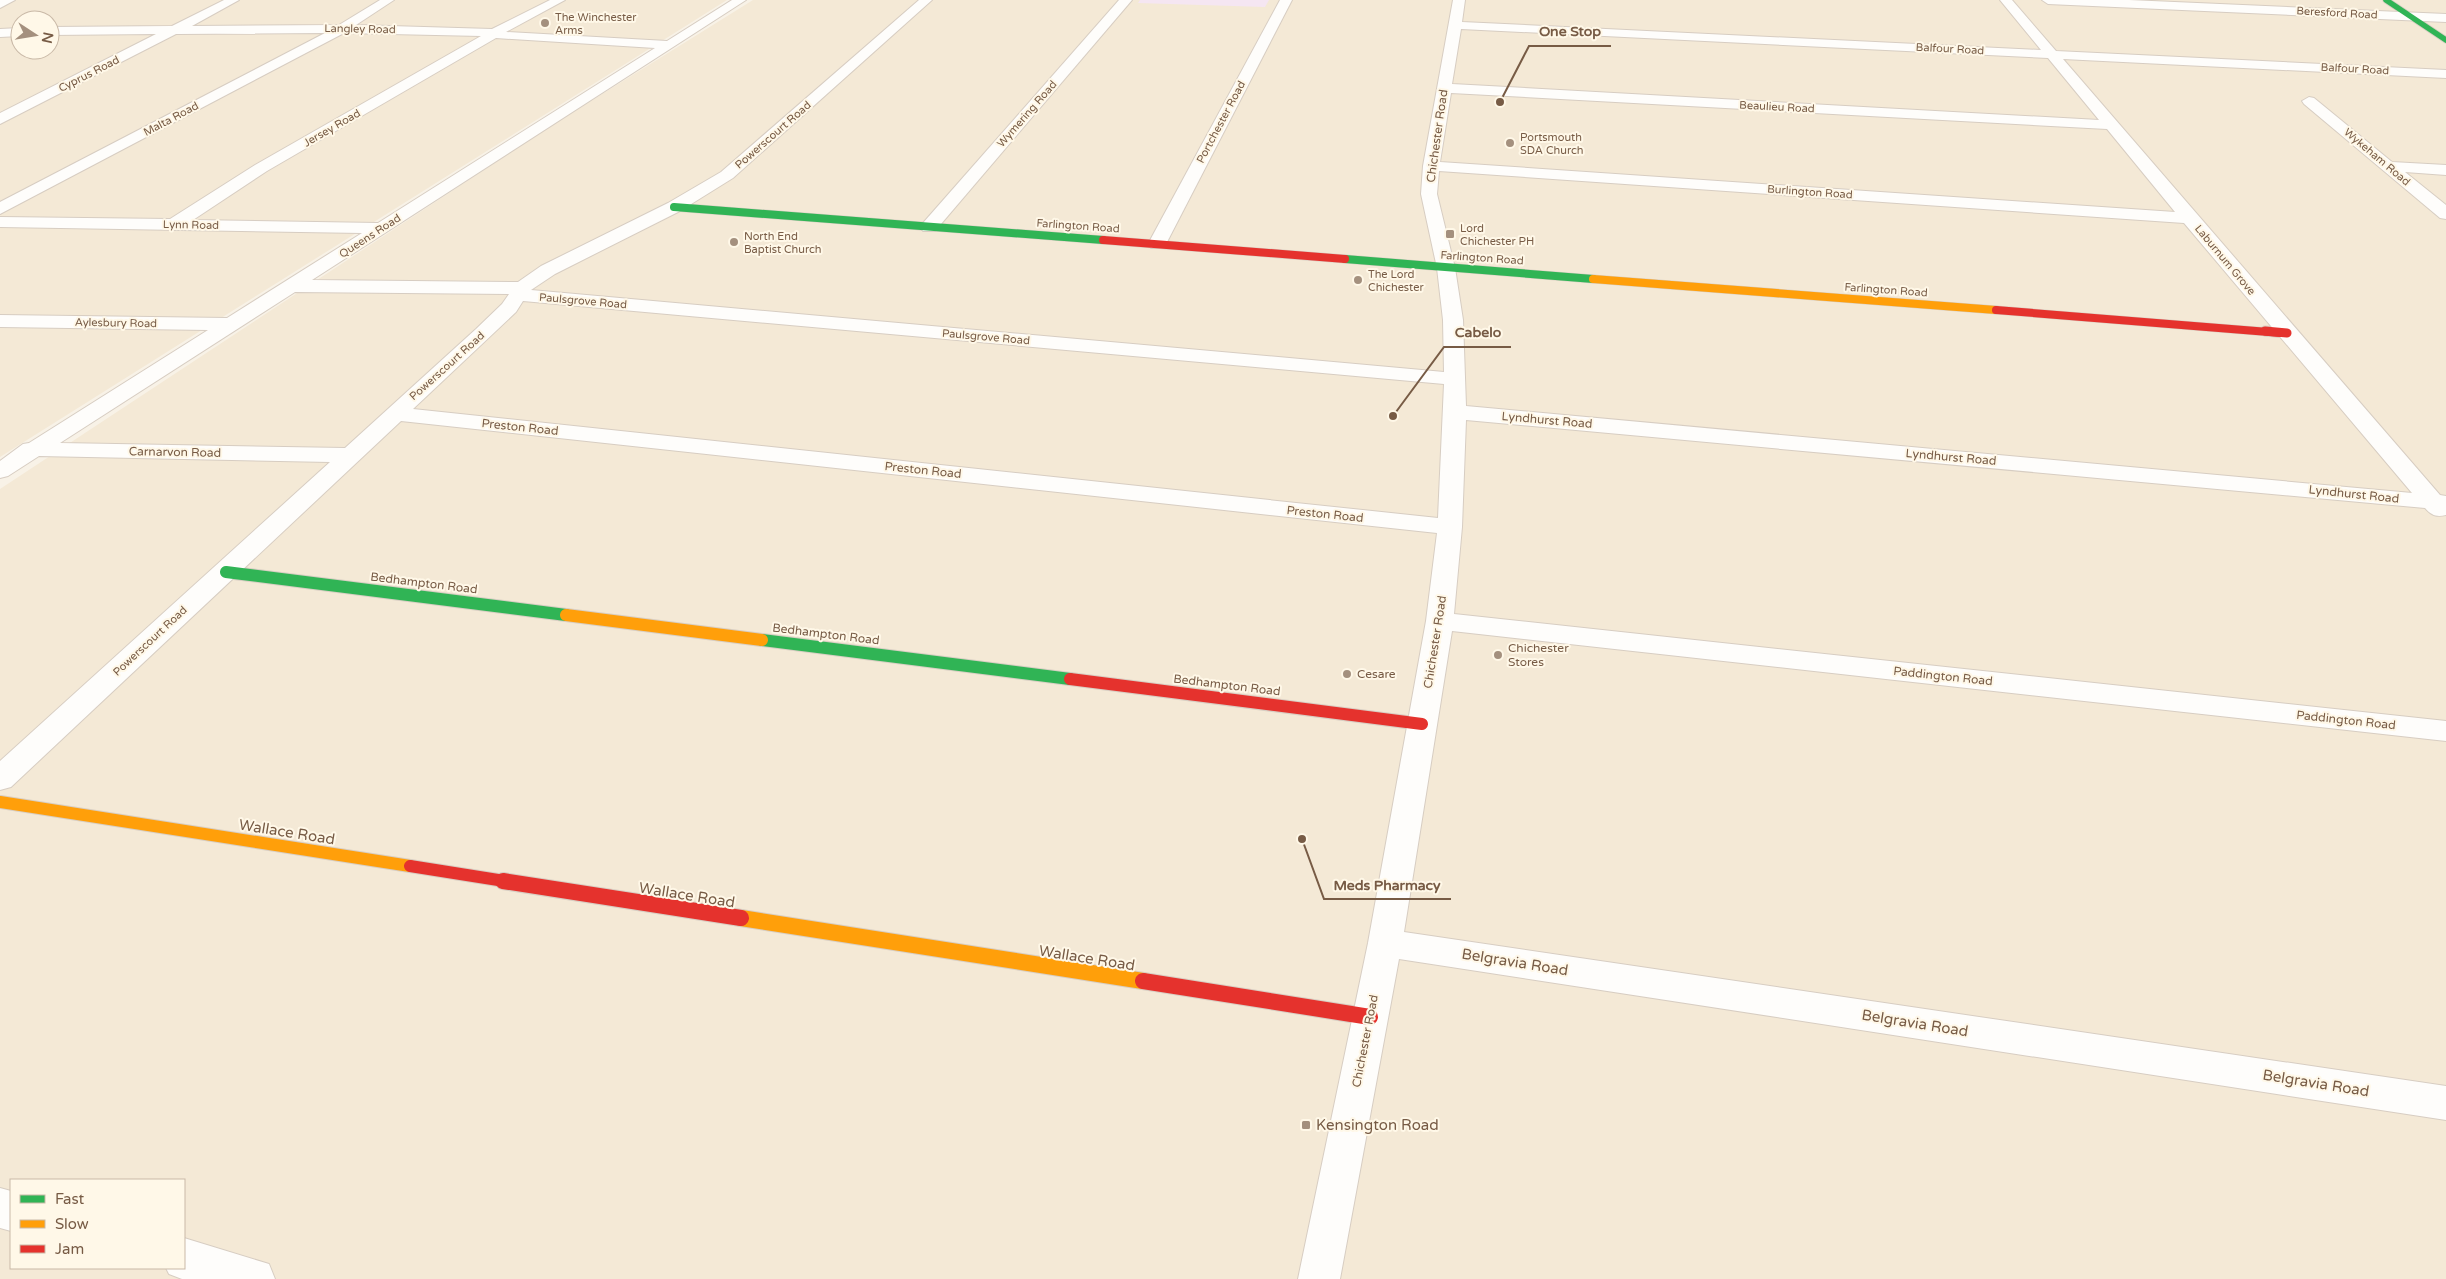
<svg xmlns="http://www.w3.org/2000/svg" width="2446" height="1279" viewBox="0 0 2446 1279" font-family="'Varela Round',sans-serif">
  <rect width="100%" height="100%" fill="#f8f2e7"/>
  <g fill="#f4e9d6" fill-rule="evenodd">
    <path d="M0,0H727L0,457ZM20,20H50V50H20Z"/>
    <path d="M753,0H2446V1279H0V489L546,129ZM11,1180H184V1268H11Z"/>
  </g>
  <path fill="#f5e6f2" d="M1140,0H1269L1265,7L1138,3Z"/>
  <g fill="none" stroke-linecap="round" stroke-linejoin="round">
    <g stroke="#d7cdc2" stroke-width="2">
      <g id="street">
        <path d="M0,0H15L0,8Z"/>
        <path d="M224,0H239L192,26L339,25L380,0H394L356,25L492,29L550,0H565L506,32L667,41L732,0H746L312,280L518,282L541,266L668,203L721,172L919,0H932L733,178L680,211L555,274L531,290L1444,372L1443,320L1437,268L1421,194L1423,166L1453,0H1465L1462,22L2041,50L2000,0H2012L2056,51L2446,70V78L2063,59L2440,495L2446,496V515C2437,517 2432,516 2425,508L1466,420L1462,527L1454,614L2446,721V741L1452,631L1404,932L2446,1086V1120L1399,959L1340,1279H1298L1368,943L1426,621L1437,533L401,421L11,787L0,790V761L330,462L39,456L8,476L0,478V461L23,444L29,443L208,330L0,327V315L227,318L362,233L0,227V217L170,219L255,165L481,36L344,33L0,214V202L325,33L176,34L0,124V113L156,34L50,35V27L172,26ZM1461,29L2048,58L2099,120L1452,84ZM496,38L655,48L378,223L193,220L267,171ZM1451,93L2107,129L2175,212L1440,162ZM1439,171L2184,223L2412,493L1466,406L1463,320L1455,268L1437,194ZM295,292L509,294L502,304L476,329L345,448L60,443ZM523,301L1444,384L1438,518L413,409L516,312Z"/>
        <path d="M1119,0H1132L935,231H923L920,227L923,223Z"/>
        <path d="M1280,0H1292L1166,244L1163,248H1151L1148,244Z"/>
        <path d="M2042,0H2129L2446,14V22L2048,4Z"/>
        <path d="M20,28V36L0,37V29Z"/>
        <path d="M2309,97L2314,98L2392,162L2446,165V175L2405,172L2446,205V219L2440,218L2304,104L2302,101Z"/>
        <path d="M0,1188L11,1191V1231L0,1228Z"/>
        <path d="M184,1238L269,1264L275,1279H182L169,1274L166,1268H184Z"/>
      </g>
    </g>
    <g stroke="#d8cec3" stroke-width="7">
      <path id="fast-far3" d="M2386,0L2446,40"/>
    </g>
    <g stroke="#d8cec3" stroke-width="9">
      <g id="fast-far2">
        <path d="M674,207L1103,240"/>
        <path d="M1345,259L1593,279"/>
      </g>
    </g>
    <g stroke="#d8cec3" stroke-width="11">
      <path id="fast-far1" d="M226,572L232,573"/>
    </g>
    <g stroke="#d8cec3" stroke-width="14">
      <g id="fast">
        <path d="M226,572L566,615"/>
        <path d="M762,640L1070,679"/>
      </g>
    </g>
    <g stroke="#d8cec3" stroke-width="9">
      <path id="slow-far2" d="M1593,279L1996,310"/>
    </g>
    <g stroke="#d8cec3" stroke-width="14">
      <g id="slow-far1">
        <path d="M566,615L762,640"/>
        <path d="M0,802L410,866"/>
      </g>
    </g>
    <g stroke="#d8cec3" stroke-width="18">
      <path id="slow" d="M741,918L1143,981"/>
    </g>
    <g stroke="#d8cec3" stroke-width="9">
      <g id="jam-far3">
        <path d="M1103,240L1345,259"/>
        <path d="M1996,310L2281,333"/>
      </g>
    </g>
    <g stroke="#d8cec3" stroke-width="11">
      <path id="jam-far2" d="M2265,331L2287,333"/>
    </g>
    <g stroke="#d8cec3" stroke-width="14">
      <g id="jam-far1">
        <path d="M1070,679L1422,724"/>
        <path d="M410,866L511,882"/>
      </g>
    </g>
    <g stroke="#d8cec3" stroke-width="18">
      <g id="jam">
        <path d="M503,881L741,918"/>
        <path d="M1143,981L1370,1017"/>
      </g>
    </g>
    <use href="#street" fill="#fefdfb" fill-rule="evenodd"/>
    <use href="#fast-far3" stroke="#30b455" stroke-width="5.5"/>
    <use href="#fast-far2" stroke="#30b455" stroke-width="8"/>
    <use href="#fast-far1" stroke="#30b455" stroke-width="9"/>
    <use href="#fast" stroke="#30b455" stroke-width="12"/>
    <use href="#slow-far2" stroke="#ff9f0a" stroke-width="8"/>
    <use href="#slow-far1" stroke="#ff9f0a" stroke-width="12"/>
    <use href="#slow" stroke="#ff9f0a" stroke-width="16"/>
    <use href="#jam-far3" stroke="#e5322d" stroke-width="8"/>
    <use href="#jam-far2" stroke="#e5322d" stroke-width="9"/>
    <use href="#jam-far1" stroke="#e5322d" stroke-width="12"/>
    <use href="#jam" stroke="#e5322d" stroke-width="16"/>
  </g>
  <g fill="#a4907e" stroke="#fff8e8" stroke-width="2">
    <circle cx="545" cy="23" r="5"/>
    <circle cx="1510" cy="143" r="5"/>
    <rect x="1445" y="229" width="10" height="10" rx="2.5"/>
    <circle cx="734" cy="242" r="5"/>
    <circle cx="1358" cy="280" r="5"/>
    <circle cx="1498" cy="655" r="5"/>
    <circle cx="1347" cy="674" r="5"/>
    <rect x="1301" y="1120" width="10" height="10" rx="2.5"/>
  </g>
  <g text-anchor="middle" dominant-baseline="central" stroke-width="4" stroke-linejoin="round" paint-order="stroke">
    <g font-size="11" fill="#775b45" stroke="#fff8e8">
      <text transform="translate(2337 13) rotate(3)">Beresford Road</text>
      <text transform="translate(360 29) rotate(1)">Langley Road</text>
      <text transform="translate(1950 49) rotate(3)">Balfour Road</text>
      <text transform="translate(2355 69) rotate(3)">Balfour Road</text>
      <text transform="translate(89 74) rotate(-27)">Cyprus Road</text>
      <text transform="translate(1777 107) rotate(3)">Beaulieu Road</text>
      <text transform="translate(1027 114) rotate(-49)">Wymering Road</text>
      <text transform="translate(171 119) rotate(-28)">Malta Road</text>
      <text transform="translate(1221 122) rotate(-62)">Portchester Road</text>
      <text transform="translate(332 128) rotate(-30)">Jersey Road</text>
      <text transform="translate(773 135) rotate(-41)">Powerscourt Road</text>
      <text transform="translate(2377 157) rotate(40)">Wykeham Road</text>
      <text transform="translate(1810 192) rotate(4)">Burlington Road</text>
      <text transform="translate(191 225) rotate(1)">Lynn Road</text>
      <text transform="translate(1078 226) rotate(4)">Farlington Road</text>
      <text transform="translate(370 236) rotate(-33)">Queens Road</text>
      <text transform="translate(1482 258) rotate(4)">Farlington Road</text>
      <text transform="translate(2225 260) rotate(50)">Laburnum Grove</text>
      <text transform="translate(1886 290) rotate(4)">Farlington Road</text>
      <text transform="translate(583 301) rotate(5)">Paulsgrove Road</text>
      <text transform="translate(116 323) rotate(1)">Aylesbury Road</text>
      <text transform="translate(986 337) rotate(5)">Paulsgrove Road</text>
      <text transform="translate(447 366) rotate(-42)">Powerscourt Road</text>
      <text transform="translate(150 641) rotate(-43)">Powerscourt Road</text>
    </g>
    <g font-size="11" fill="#775b45" stroke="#fff8e8" text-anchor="start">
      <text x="555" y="17">The Winchester<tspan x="555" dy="13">Arms</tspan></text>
      <text x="1520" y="137">Portsmouth<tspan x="1520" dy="13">SDA Church</tspan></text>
      <text x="1460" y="228">Lord<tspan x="1460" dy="13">Chichester PH</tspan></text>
      <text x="744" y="236">North End<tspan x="744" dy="13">Baptist Church</tspan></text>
      <text x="1368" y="274">The Lord<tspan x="1368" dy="13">Chichester</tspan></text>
    </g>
    <g font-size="12" fill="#775b45" stroke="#fff8e8">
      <text transform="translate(1437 136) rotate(-82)">Chichester Road</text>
      <text transform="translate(1547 420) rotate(5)">Lyndhurst Road</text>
      <text transform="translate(520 427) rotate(6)">Preston Road</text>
      <text transform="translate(175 452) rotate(1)">Carnarvon Road</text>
      <text transform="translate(1951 457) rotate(5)">Lyndhurst Road</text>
      <text transform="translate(923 470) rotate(6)">Preston Road</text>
      <text transform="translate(2354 494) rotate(6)">Lyndhurst Road</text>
      <text transform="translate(1325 514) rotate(6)">Preston Road</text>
      <text transform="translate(424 583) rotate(7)">Bedhampton Road</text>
      <text transform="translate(826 634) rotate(7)">Bedhampton Road</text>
      <text transform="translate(1435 642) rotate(-81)">Chichester Road</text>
      <text transform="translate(1943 676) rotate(6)">Paddington Road</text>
      <text transform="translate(1227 685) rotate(7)">Bedhampton Road</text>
      <text transform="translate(2346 720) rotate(6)">Paddington Road</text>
      <text transform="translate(1365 1041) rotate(-79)">Chichester Road</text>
    </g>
    <g font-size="12" fill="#775b45" stroke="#fff8e8" text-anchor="start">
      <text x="1508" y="648">Chichester<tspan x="1508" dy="14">Stores</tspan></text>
      <text x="1357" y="674">Cesare</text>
    </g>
    <g font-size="15" fill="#775b45" stroke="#fff8e8">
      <text transform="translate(287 832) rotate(9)">Wallace Road</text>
      <text transform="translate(687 895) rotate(9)">Wallace Road</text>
      <text transform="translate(1087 958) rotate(9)">Wallace Road</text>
      <text transform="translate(1515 962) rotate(9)">Belgravia Road</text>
      <text transform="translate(1915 1023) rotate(9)">Belgravia Road</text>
      <text transform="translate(2316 1083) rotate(9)">Belgravia Road</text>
    </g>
    <g font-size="15" fill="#775b45" stroke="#fff8e8" text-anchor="start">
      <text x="1316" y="1125">Kensington Road</text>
    </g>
  </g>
  <path fill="none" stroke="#775b45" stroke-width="2" d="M1500 102L1529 46H1611M1393 416L1444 347H1511M1302 839L1324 899H1451"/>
  <g fill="#775b45" stroke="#fff8e8" stroke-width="2">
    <circle cx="1500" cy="102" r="5"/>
    <circle cx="1393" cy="416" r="5"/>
    <circle cx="1302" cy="839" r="5"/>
  </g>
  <g font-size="14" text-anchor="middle" font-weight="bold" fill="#775b45" stroke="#fff8e8" stroke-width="4" stroke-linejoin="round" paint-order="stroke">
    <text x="1570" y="36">One Stop</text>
    <text x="1478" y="337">Cabelo</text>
    <text x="1387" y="890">Meds Pharmacy</text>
  </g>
  <rect x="10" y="1179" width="175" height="90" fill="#fff8e8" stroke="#c9b9a7"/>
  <rect x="20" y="1195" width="25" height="8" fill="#30b455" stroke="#c9b9a7"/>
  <text x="55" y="1204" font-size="15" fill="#775b45">Fast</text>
  <rect x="20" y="1220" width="25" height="8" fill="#ff9f0a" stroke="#c9b9a7"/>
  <text x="55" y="1229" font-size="15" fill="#775b45">Slow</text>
  <rect x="20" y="1245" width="25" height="8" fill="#e5322d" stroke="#c9b9a7"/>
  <text x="55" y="1254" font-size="15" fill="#775b45">Jam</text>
  <g transform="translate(35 35) rotate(102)"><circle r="24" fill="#fff8e8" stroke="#c9b9a7"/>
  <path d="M0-4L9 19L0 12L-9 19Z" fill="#a4907e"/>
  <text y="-8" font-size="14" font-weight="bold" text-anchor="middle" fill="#775b45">N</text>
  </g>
</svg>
